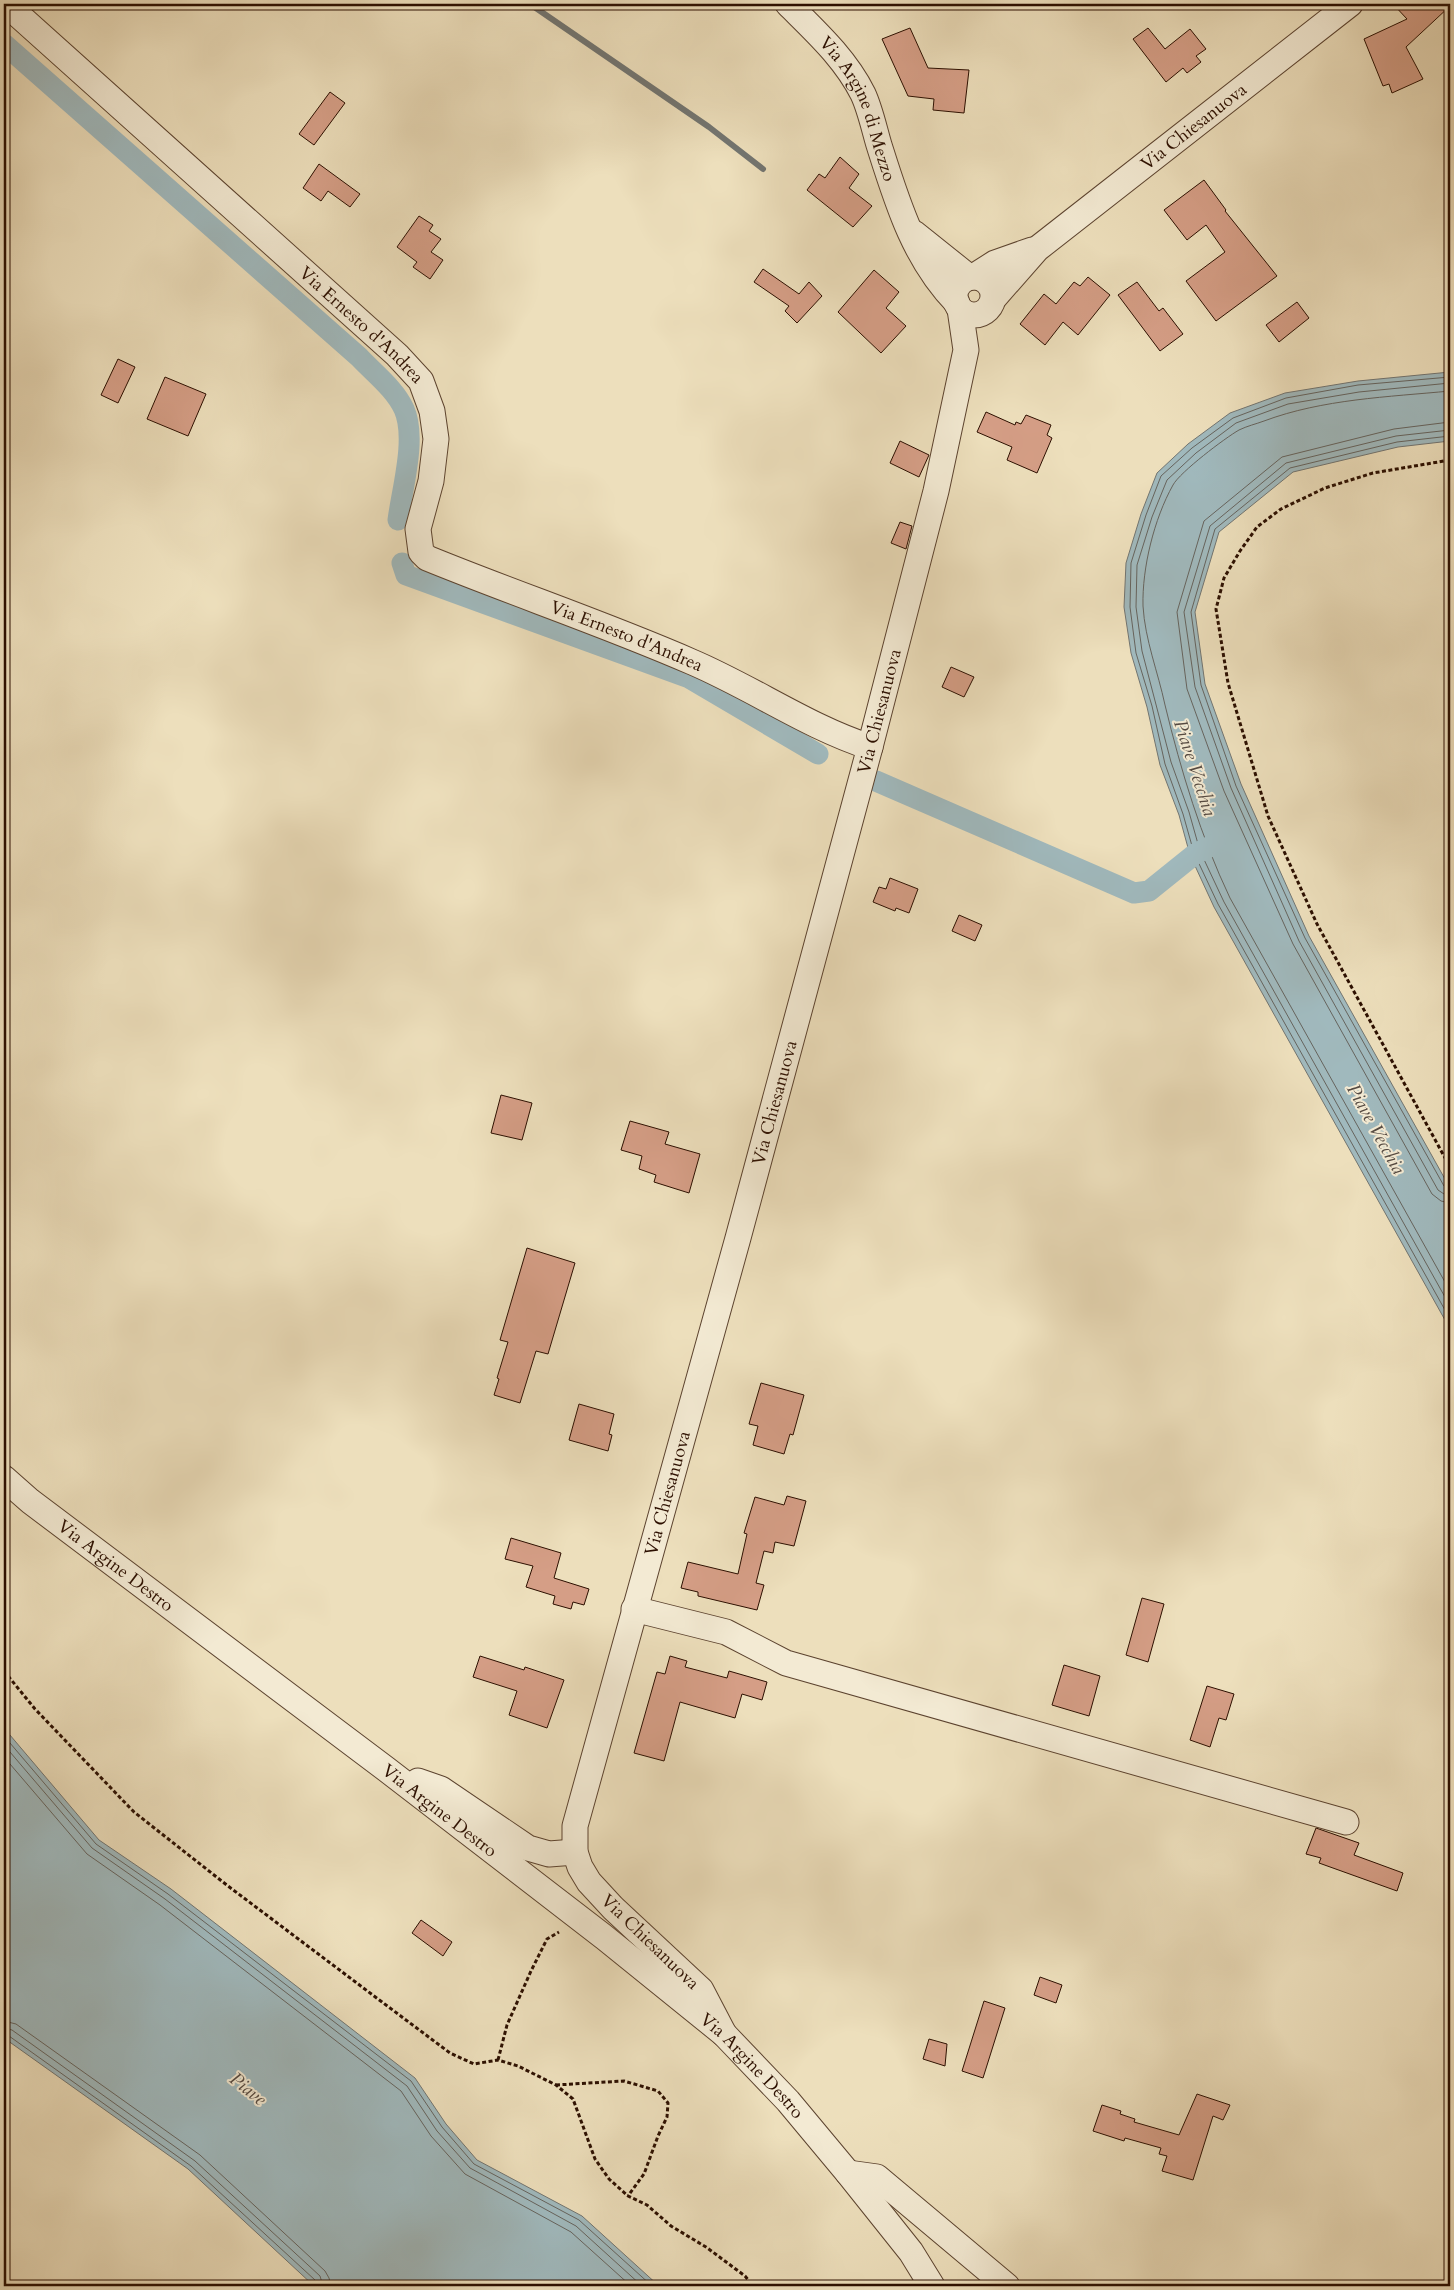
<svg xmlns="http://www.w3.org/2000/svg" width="1454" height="2290" viewBox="0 0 1454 2290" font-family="Cardo,serif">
  <rect width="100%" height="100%" fill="#eddfbc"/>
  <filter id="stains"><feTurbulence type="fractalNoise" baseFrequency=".004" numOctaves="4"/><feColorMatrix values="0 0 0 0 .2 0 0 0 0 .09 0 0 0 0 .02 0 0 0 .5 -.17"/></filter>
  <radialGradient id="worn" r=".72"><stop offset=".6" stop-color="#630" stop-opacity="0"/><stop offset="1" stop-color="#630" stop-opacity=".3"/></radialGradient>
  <g fill="#a0b9bd" stroke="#727571">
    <path d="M1450,372V441L1398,447L1293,472L1219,532L1195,612L1205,684L1241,784L1309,936L1450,1188V1329L1214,907L1190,855L1179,815L1160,765L1147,707L1131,653L1124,607L1126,563L1141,514L1157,473L1188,444L1230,413L1285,393L1358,381Z"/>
    <path d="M4,1728L99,1840L171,1889L415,2078L446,2124L477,2160L582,2216L659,2286H314L188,2169L4,2038Z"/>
  </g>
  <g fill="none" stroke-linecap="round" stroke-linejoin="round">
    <g stroke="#66645e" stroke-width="1">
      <path d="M1450,377L1358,385L1286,398L1233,418L1192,448L1161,476L1146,515L1131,563L1130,607L1136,653L1152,706L1165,764L1183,814L1194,853L1218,904L1450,1319"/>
      <path d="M1450,383L1359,392L1288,404L1236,423L1196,453L1167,480L1152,517L1137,565L1136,607L1142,651L1171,762L1189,812L1200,851L1224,902L1450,1306"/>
      <path d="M1450,391C1388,397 1323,399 1264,421C1256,424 1247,426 1239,430C1225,438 1180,472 1173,485C1154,519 1142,568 1143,606C1145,640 1158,672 1165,705C1181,771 1201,837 1230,898L1450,1291"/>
      <path d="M1450,422L1394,429L1282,457L1204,521L1177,612L1187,689L1224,791L1293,944L1432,1194L1441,1201L1450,1203"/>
      <path d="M1450,430L1396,436L1286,463L1210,526L1184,612L1195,687L1231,788L1299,941L1438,1190L1444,1194L1450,1195"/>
      <path d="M1450,436L1397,442L1290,468L1215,529L1191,612L1201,685L1236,786L1305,938L1444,1186L1450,1189"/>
      <path d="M4,1736L96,1844L168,1894L411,2081L442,2127L474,2164L579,2220L652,2286"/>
      <path d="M4,1745L92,1848L165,1899L407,2086L437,2131L470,2168L576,2226L642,2286"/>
      <path d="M4,1757L87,1854L160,1905L401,2091L431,2136L465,2174L571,2232L631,2286"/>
      <path d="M4,2021L16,2024L200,2155L325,2271L329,2278L331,2286"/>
      <path d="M4,2028L12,2030L195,2161L320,2276L323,2286"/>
      <path d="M4,2035L9,2036L191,2166L315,2280L317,2286"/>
    </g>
    <path stroke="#727571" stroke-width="6" d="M530,4L709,127L763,169"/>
    <g stroke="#a0b9bd" stroke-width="21">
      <path d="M4,44L359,357C374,373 395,389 404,409C417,438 402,489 398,520"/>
      <path d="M402,563L406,575L689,678L818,754"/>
      <path d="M876,781L1134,893L1149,891L1195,854L1215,844"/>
    </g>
  </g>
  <g fill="#d59e86" stroke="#2c0f00">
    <path d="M1393,4H1450V6L1406,47L1423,79L1392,93L1389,84L1383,86L1364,39L1407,19Z"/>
    <path d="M910,28L928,68L969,70L964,113L933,110L934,99L908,96L882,39Z"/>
    <path d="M1148,28L1165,49L1190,29L1206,49L1196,56L1201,62L1187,73L1183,68L1166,82L1133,39Z"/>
    <path d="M330,92L345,103L314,145L299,134Z"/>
    <path d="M840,157L859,174L849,188L872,206L853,227L807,190L819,174L825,178Z"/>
    <path d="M319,164L360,194L350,207L328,191L321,201L303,188Z"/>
    <path d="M1204,180L1226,210L1225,211L1277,276L1216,321L1186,281L1225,252L1206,225L1187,240L1164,210Z"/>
    <path d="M419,216L433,225L429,231L441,239L431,252L443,260L430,279L413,267L417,262L397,247Z"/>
    <path d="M763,269L799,294L809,282L822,296L797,323L785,311L789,306L754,282Z"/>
    <path d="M874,270L899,292L886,308L906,326L881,353L838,312Z"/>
    <path d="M1088,277L1110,295L1078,335L1063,322L1045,345L1020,324L1044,294L1056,304L1074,282L1080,286Z"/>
    <path d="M1137,282L1159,311L1163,308L1183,334L1160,351L1118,295Z"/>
    <path d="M1297,302L1309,318L1279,342L1266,325Z"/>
    <path d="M118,359L135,367L118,403L101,395Z"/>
    <path d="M165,377L206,394L188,436L147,419Z"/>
    <path d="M986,412L1015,425L1016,422L1021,424L1026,415L1051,425L1047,435L1052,438L1037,473L1007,460L1012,447L977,432Z"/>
    <path d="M900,441L929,455L919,477L890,463Z"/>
    <path d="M900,522L912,526L906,549L891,543Z"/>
    <path d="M951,667L974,677L964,697L942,687Z"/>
    <path d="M890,878L918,889L909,913L896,908L895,911L873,902L879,887L886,889Z"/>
    <path d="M959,915L982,925L975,941L952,931Z"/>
    <path d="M501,1095L532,1103L522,1140L491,1133Z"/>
    <path d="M630,1121L669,1132L665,1144L700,1154L689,1193L654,1182L656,1175L639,1169L642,1156L621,1150Z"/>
    <path d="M527,1248L575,1263L548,1354L536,1351L520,1403L494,1395L499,1379L497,1378L508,1342L500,1340Z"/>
    <path d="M761,1383L804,1395L793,1435L790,1434L784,1454L753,1445L758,1426L749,1424Z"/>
    <path d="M579,1404L614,1414L609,1434L612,1435L608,1451L569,1440Z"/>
    <path d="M787,1496L806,1501L794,1546L775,1542L773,1553L764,1551L756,1583L764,1585L757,1610L698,1596V1592L681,1588L688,1562L738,1574L747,1534L744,1533L755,1497L784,1505Z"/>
    <path d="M511,1538L561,1553L554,1578L589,1589L584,1605L573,1602L571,1609L553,1604L555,1596L526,1587L533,1566L505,1559Z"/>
    <path d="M1142,1598L1164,1604L1148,1662L1126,1655Z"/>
    <path d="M480,1656L524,1670L525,1667L564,1680L547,1728L509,1715L517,1691L473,1677Z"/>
    <path d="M670,1656L687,1661L685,1667L727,1678L729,1671L767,1682L762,1700L742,1694L735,1718L680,1702L664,1761L634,1753L657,1672L665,1674Z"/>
    <path d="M1064,1665L1100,1676L1089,1716L1052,1705Z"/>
    <path d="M1207,1686L1234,1694L1226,1720L1219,1718L1210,1747L1190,1740Z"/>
    <path d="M1316,1828L1359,1843L1354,1855L1403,1873L1397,1891L1319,1863L1321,1858L1306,1854Z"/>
    <path d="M421,1920L452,1942L443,1956L412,1933Z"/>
    <path d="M1040,1977L1062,1985L1056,2003L1034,1995Z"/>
    <path d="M984,2001L1005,2008L983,2078L962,2071Z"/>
    <path d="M929,2039L947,2044L945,2066L923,2059Z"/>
    <path d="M1197,2094L1230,2105L1223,2120L1213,2116L1193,2180L1162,2171L1167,2156L1159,2154L1161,2148L1125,2138L1124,2141L1093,2131L1102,2105L1121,2111L1120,2114L1135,2119L1134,2122L1179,2135Z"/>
  </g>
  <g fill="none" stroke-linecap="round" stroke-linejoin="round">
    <g stroke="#5c432f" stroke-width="27">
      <g id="minor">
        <path id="s1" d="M6,4L397,355L421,381L432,411L436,439L431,481L418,529L421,552L427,558C515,594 605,624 692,662C753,688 808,727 870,747"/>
        <path id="s2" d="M788,4C815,31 845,58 863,94C870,109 874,128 879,145C897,202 914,259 957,303"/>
        <path d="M914,233L969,277"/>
        <circle cx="974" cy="296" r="19"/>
        <path d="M973,277L995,263L1032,250"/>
        <path id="s3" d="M994,298L1037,249L1350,4"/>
        <path id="s4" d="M4,1478L30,1501L386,1769L604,1937L724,2034L788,2101L848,2173L911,2252L932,2286"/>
        <path d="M634,1609L726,1632L786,1663L1346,1822"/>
        <path d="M418,1781L441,1789L528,1848L549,1854L575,1852"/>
        <path id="s5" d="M724,2034L701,1990L613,1908L589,1882L580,1867L575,1852V1826L738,1238L870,747L936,491L966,350L960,309"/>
        <path d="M848,2173L877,2177L1007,2286"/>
      </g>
    </g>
    <g stroke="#2c0f00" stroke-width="3" stroke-dasharray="4 2.5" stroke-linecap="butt">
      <path d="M1450,460L1373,473L1325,488L1281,509L1257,527L1240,551L1224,578L1216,609L1228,683L1268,816L1317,924L1450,1167"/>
      <path d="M4,1671L35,1709L134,1812L228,1886L382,2002L450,2053L474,2064L498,2060L518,2066L556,2085L573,2099L595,2159L609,2179L628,2196L647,2205L671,2226L706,2247L745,2276L753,2286"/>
      <path d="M498,2060L507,2025L531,1971L547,1939L559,1932"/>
      <path d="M556,2085L624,2081L658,2091L668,2103L667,2117L658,2136L644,2174L628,2196"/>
      <path d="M4,2158L7,2161"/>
      <path d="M4,2272L9,2286"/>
      <path d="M875,2286H879"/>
    </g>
    <use href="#minor" stroke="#f3ead3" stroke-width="25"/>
  </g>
  <g text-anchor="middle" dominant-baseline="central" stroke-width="4" stroke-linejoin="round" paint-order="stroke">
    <g font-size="18" fill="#2c0f00" stroke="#f3ead3">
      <text stroke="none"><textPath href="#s2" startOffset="129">Via Argine di Mezzo</textPath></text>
      <text stroke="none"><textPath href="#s3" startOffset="264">Via Chiesanuova</textPath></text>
      <text stroke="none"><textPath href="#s1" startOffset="479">Via Ernesto d'Andrea</textPath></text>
      <text stroke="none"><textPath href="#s1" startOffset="959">Via Ernesto d'Andrea</textPath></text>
      <text stroke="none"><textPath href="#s5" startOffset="1420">Via Chiesanuova</textPath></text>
      <text stroke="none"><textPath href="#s5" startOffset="1015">Via Chiesanuova</textPath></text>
      <text stroke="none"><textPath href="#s5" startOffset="610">Via Chiesanuova</textPath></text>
      <text stroke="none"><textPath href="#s4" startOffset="142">Via Argine Destro</textPath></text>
      <text stroke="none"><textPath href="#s4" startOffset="548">Via Argine Destro</textPath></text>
      <text transform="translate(650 1942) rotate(44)">Via Chiesanuova</text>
      <text stroke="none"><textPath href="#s4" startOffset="952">Via Argine Destro</textPath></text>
    </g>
    <g font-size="19" font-style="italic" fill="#554a42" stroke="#f3ead3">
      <text transform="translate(1195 768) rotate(72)">Piave Vecchia</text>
      <text transform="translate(1376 1129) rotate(61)">Piave Vecchia</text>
      <text transform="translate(248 2089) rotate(39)">Piave</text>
    </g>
  </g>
  <rect width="1454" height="2290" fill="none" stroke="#eddfbc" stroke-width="20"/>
  <rect x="5" y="5" width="1444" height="2280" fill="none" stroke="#2c0f00" stroke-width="2.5"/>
  <rect x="10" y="10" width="1434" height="2270" fill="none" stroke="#2c0f00"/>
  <rect width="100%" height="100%" filter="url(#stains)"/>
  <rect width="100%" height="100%" fill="url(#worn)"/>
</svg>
